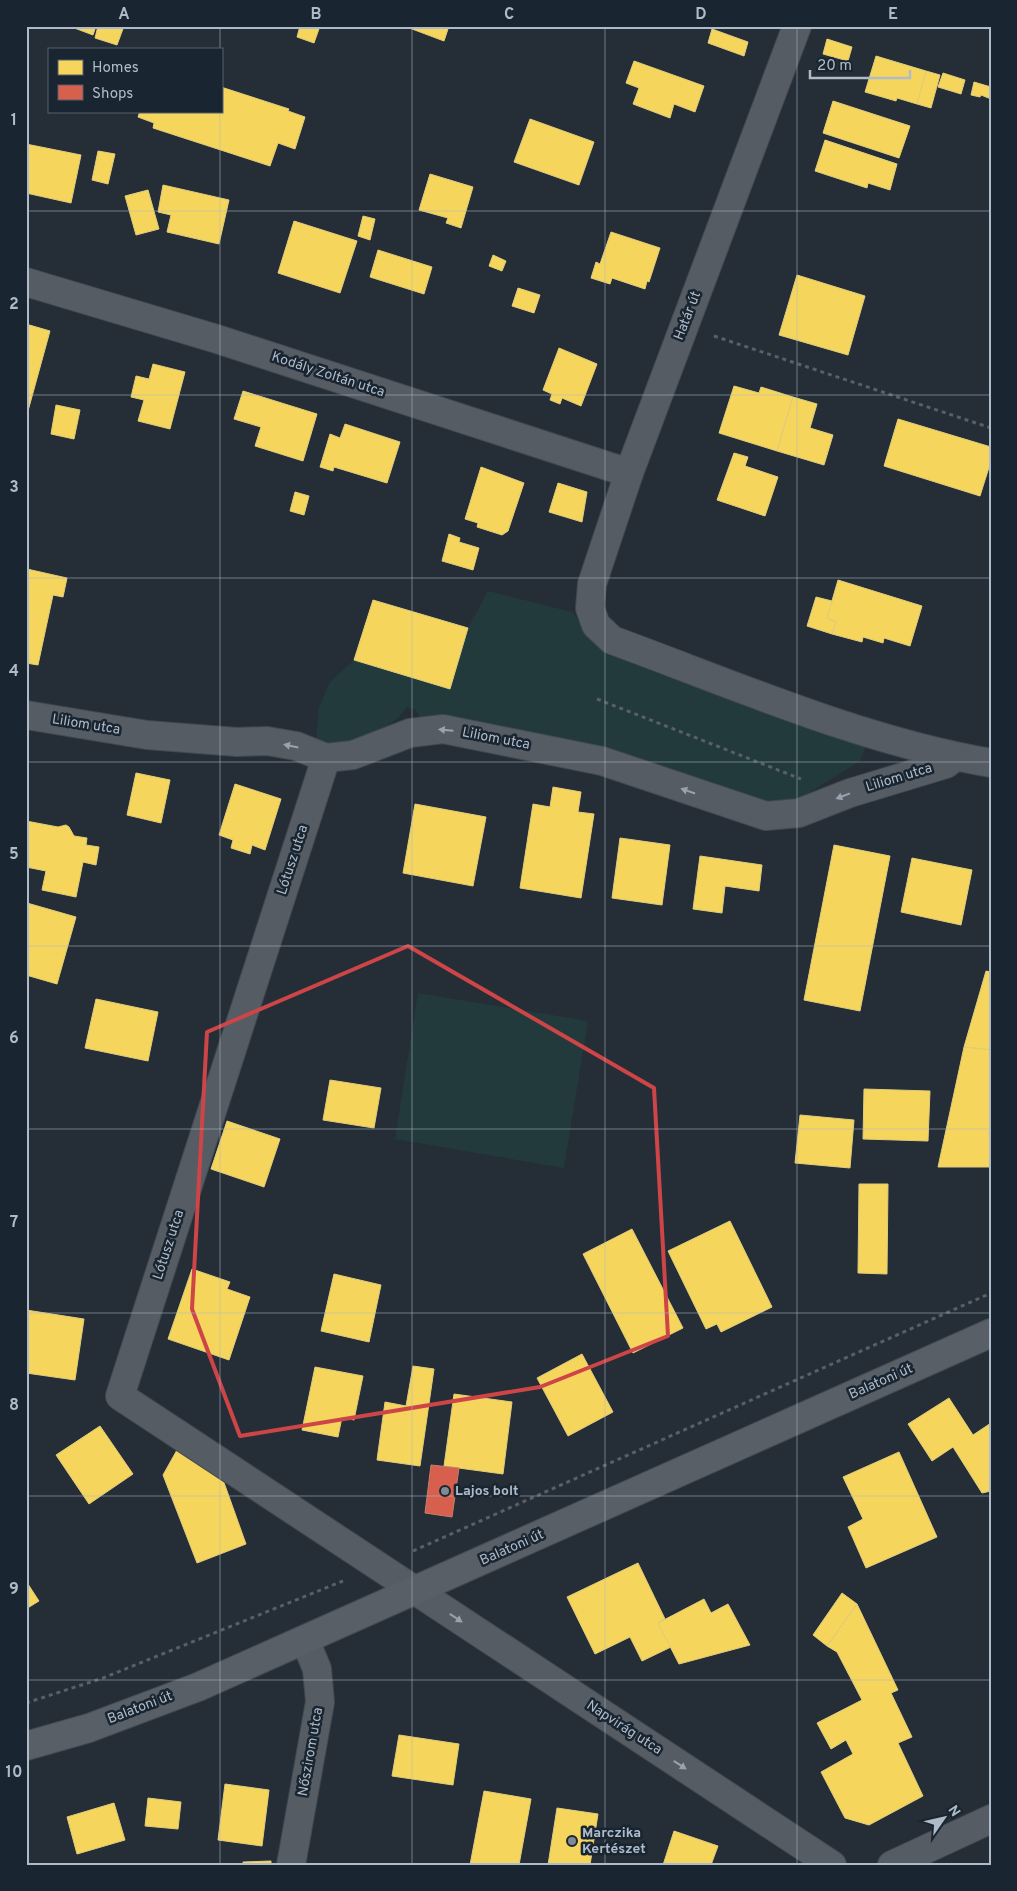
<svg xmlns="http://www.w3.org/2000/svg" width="1017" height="1891" viewBox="0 0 1017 1891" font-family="Overpass,sans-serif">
  <rect width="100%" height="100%" fill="#252e36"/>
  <g fill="#223a3c">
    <path d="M488,591L572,612L590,636L866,746L860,761L799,799L766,816L424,725L416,710L407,707L398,718L360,745L324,751L316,739L319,707L330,682L354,660L450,688L468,628Z"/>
    <path d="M418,993L588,1021L564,1168L395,1139Z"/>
  </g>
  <g fill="#f6d55c" stroke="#e0cd7c">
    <path d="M69,26H96L93,35Z"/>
    <path d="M98,26H124L117,45L95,38Z"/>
    <path d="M300,26H320L314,43L297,37Z"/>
    <path d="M404,26H449L444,41Z"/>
    <path d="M712,29L748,42L744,56L708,43Z"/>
    <path d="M827,39L852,47L848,61L823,54Z"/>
    <path d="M876,56L926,71L917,104L897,98L896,101L865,92Z"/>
    <path d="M634,61L704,86L695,112L674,104L670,118L633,104L639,88L626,83Z"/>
    <path d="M926,71L940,75L931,108L917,104Z"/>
    <path d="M943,73L965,80L961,94L938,87Z"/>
    <path d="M974,82L991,87V99L981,95L980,97L971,95Z"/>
    <path d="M221,87L289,109L288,111L305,117L295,149L278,143L270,166L153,128L154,123L138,117L140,111H221Z"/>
    <path d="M833,101L910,126L899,158L823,133Z"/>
    <path d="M530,119L594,142L579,185L514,162Z"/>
    <path d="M825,140L897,164L890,190L868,183L867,188L815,171Z"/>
    <path d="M26,144L81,155L71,203L26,193Z"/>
    <path d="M98,151L115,154L108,184L92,180Z"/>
    <path d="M430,174L473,187L461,228L446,223L448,218L419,210Z"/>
    <path d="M163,185L229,200L219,244L167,232L171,215L158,212Z"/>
    <path d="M148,190L159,229L136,235L125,196Z"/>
    <path d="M363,216L375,219L370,240L358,236Z"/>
    <path d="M294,221L357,241L340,293L278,273Z"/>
    <path d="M611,232L660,248L649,282L647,281L645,289L612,278L610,284L591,278L596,262L600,264Z"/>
    <path d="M378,250L432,267L424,294L370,277Z"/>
    <path d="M493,255L506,261L502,271L489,266Z"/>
    <path d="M797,275L865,296L848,355L779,335Z"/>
    <path d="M518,288L540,295L534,313L512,306Z"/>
    <path d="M26,324L50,331L28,411L26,410Z"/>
    <path d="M559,348L597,364L581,406L562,398L560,404L550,400L552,394L543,390Z"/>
    <path d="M153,364L185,372L170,429L138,421L144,400L131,397L136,376L149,379Z"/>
    <path d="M734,386L759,393L761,387L793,397L777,451L719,433Z"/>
    <path d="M243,391L317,414L303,461L255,446L261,427L234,419Z"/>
    <path d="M793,397L817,404L810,428L833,435L824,465L777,451Z"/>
    <path d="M56,405L80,410L74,439L51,434Z"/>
    <path d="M898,419L991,447V461L980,496L884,466Z"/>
    <path d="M345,424L400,442L387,483L334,467L333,471L320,467L330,434L340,438Z"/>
    <path d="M734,453L748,457L745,466L778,477L765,516L717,500Z"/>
    <path d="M481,467L524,483L508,531L502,535L477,527L478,523L465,519Z"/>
    <path d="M558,483L587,492L582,522L549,512Z"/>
    <path d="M295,492L309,496L304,515L290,511Z"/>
    <path d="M449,534L460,538L459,542L479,548L473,570L442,561Z"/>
    <path d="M27,569L67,578L63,597L53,595L38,665L26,663Z"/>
    <path d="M838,580L922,606L910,646L884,638L883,643L863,637L862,642L832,634L836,622L827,618Z"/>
    <path d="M816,597L832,601L827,618L836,622L832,634L807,626Z"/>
    <path d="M373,600L468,628L450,689L354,660Z"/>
    <path d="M136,773L170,780L161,823L127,815Z"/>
    <path d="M235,784L281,799L265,850L252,845L250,854L231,848L233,840L219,835Z"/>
    <path d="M553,787L581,792L578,812L594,814L581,898L520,888L533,804L550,807Z"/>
    <path d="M415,804L486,817L473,886L403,873Z"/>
    <path d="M26,821L58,827L66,825L69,827L74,836L87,838L86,845L99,847L96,865L83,862L76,897L42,890L46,871L26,867Z"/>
    <path d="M620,838L670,845L662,905L612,898Z"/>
    <path d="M834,845L890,856L860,1011L804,1000Z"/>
    <path d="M700,856L762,865L759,891L725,886L722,913L693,909Z"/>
    <path d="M912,858L972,870L961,925L901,912Z"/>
    <path d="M27,903L76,917L57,984L26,975Z"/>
    <path d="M986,971L991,972V1050L964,1047Z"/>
    <path d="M96,999L158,1012L148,1061L85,1048Z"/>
    <path d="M964,1047L991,1050V1167H938Z"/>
    <path d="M330,1080L381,1088L374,1128L323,1120Z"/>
    <path d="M864,1089L930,1091L928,1141L863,1139Z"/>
    <path d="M800,1115L854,1120L850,1168L795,1163Z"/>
    <path d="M227,1121L280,1139L264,1187L211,1169Z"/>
    <path d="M859,1184H888L887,1274L858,1273Z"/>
    <path d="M730,1221L772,1307L721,1332L717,1324L706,1329L668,1251Z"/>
    <path d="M632,1229L683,1328L633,1353L583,1254Z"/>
    <path d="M192,1269L230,1282L227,1289L250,1297L229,1360L168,1339Z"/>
    <path d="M334,1274L381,1285L369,1342L321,1331Z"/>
    <path d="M26,1310L84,1319L75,1380L26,1373Z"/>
    <path d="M582,1354L613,1412L568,1436L537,1378Z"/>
    <path d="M413,1366L434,1369L420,1466L377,1460L385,1402L406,1406Z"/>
    <path d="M315,1367L363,1376L354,1420L342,1417L338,1437L302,1430Z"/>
    <path d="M454,1394L512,1402L503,1474L444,1466Z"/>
    <path d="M949,1398L973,1435L991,1423V1491L982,1493L953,1447L932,1461L908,1424Z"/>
    <path d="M100,1426L133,1474L89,1504L56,1455Z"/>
    <path d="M177,1450L222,1477L246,1544L197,1563L163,1475Z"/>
    <path d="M899,1452L937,1537L866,1568L848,1527L863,1519L843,1477Z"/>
    <path d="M638,1563L665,1619L658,1623L671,1647L642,1661L630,1637L595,1654L567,1597Z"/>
    <path d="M26,1581L39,1601L26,1609Z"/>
    <path d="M842,1593L857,1604L827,1646L813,1635Z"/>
    <path d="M704,1599L711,1613L728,1604L750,1645L679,1664L658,1623Z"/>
    <path d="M857,1604L898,1690L891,1693L912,1737L898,1743L923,1796L869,1825L845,1818L821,1772L853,1754L846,1740L831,1749L817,1723L862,1700L837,1652L827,1646Z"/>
    <path d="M399,1735L459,1744L453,1785L392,1776Z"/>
    <path d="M225,1784L269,1790L262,1846L218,1840Z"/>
    <path d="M484,1791L531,1799L519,1865H470Z"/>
    <path d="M148,1798L181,1802L178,1829L145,1826Z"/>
    <path d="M114,1803L125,1840L77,1854L67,1817Z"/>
    <path d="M557,1808L598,1814L590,1865H548Z"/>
    <path d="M674,1831L718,1846L711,1865H663Z"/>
    <path d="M271,1861V1865H243V1862Z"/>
  </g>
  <path fill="#d6604d" stroke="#ca7b72" d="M431,1465L459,1468L452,1517L425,1513Z"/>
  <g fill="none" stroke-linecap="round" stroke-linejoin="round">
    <g stroke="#42484e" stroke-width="30">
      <g id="minor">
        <path d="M797,26L629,473L592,584L590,608L596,625L612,640C735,685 862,741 991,763"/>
        <path d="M26,282L217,339L629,473"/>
        <path d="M26,715L147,735L237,742L267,741L296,746L326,758L353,755L410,733L443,729L602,761L766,816L799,813L850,793L946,764L955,757"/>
        <path d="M326,758L120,1396L832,1865"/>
        <path d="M291,1865L320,1702L317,1669L305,1640"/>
        <path d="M892,1865L991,1819"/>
      </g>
    </g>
    <g stroke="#434b52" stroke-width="30">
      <path id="primary" d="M26,1746L89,1728L198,1687L991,1333"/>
    </g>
    <g stroke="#586066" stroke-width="3" stroke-dasharray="4 4" stroke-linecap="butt">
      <path d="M714,336L991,428"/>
      <path d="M597,699L801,779"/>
      <path d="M413,1551L991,1293"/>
      <path d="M26,1703L103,1678L343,1581"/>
    </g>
    <use href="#minor" stroke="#565c64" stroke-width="28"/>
    <use href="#primary" stroke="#585f66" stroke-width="28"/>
  </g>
  <defs><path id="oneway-solid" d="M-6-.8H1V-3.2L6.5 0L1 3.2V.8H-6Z" transform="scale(1.25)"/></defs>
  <g fill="#98a3af">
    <use href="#oneway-solid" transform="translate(446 730) rotate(-175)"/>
    <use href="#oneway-solid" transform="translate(291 746) rotate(-168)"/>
    <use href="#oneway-solid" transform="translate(688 791) rotate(-161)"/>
    <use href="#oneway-solid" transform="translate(843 796) rotate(159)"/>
    <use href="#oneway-solid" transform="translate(456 1618) rotate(33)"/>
    <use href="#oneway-solid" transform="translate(680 1765) rotate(33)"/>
  </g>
  <path fill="none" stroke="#ce4548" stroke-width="4" stroke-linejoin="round" d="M408,946L654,1088L668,1336L540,1387L240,1436L192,1309L207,1032Z"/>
  <path fill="none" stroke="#aebbc8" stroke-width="1" stroke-opacity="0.55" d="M220,26V49M412,26V1865M605,26V1865M797,26V1865M220,111V1865M26,211H991M26,395H991M26,578H991M26,762H991M26,946H991M26,1129H991M26,1313H991M26,1496H991M26,1680H991"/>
  <g fill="#7e8a95" stroke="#192531" stroke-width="2">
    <circle cx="445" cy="1491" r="5"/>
    <circle cx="572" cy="1841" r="5"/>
  </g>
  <g text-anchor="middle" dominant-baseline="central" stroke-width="5" stroke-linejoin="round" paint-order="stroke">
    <g font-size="14" fill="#aebbc8" stroke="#192531">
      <text transform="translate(688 316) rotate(-69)">Határ út</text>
      <text transform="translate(328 375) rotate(18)">Kodály Zoltán utca</text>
      <text transform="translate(86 725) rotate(9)">Liliom utca</text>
      <text transform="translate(496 739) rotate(11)">Liliom utca</text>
      <text transform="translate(899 778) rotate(-17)">Liliom utca</text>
      <text transform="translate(293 860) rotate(-72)">Lótusz utca</text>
      <text transform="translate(169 1245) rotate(-72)">Lótusz utca</text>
      <text transform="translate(881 1382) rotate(-24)">Balatoni út</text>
      <text transform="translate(512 1548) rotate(-24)">Balatoni út</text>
      <text transform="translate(140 1708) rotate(-21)">Balatoni út</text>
      <text transform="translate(624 1728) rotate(33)">Napvirág utca</text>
      <text transform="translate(311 1752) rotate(-80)">Nőszirom utca</text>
    </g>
    <g font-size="14" font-weight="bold" fill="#aebbc8" stroke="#192531" text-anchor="start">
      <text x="455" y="1491">Lajos bolt</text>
      <text x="582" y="1833">Marczika<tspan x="582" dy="16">Kertészet</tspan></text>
    </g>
  </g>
  <rect width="1017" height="1891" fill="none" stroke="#192531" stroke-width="55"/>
  <rect x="48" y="48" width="175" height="65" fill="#192531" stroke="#55616d"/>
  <rect x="58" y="60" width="25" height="15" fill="#f6d55c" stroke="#55616d"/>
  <text x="92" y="72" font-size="15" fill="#aebbc8">Homes</text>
  <rect x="58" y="85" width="25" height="15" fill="#d6604d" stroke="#55616d"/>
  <text x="92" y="98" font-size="15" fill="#aebbc8">Shops</text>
  <g transform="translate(944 1818) rotate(56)" stroke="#192531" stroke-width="4" paint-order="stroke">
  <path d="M0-4L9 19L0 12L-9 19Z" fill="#aebbc8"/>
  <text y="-8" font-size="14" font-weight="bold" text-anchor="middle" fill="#aebbc8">N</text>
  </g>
  <path d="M810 70v8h100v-8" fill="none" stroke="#aebbc8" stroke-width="2.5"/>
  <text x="817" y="70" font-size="15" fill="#aebbc8" stroke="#192531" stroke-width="4" paint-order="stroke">20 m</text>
  <rect x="28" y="28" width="962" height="1836" fill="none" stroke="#aebbc8" stroke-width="2"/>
  <g font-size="16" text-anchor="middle" font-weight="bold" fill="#aebbc8">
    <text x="124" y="19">A</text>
    <text x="316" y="19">B</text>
    <text x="509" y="19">C</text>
    <text x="701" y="19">D</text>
    <text x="893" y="19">E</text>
    <text x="14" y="125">1</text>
    <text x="14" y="309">2</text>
    <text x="14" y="492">3</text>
    <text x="14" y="676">4</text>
    <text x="14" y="859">5</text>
    <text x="14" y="1043">6</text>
    <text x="14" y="1227">7</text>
    <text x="14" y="1410">8</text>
    <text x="14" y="1594">9</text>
    <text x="14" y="1777">10</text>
  </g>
</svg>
